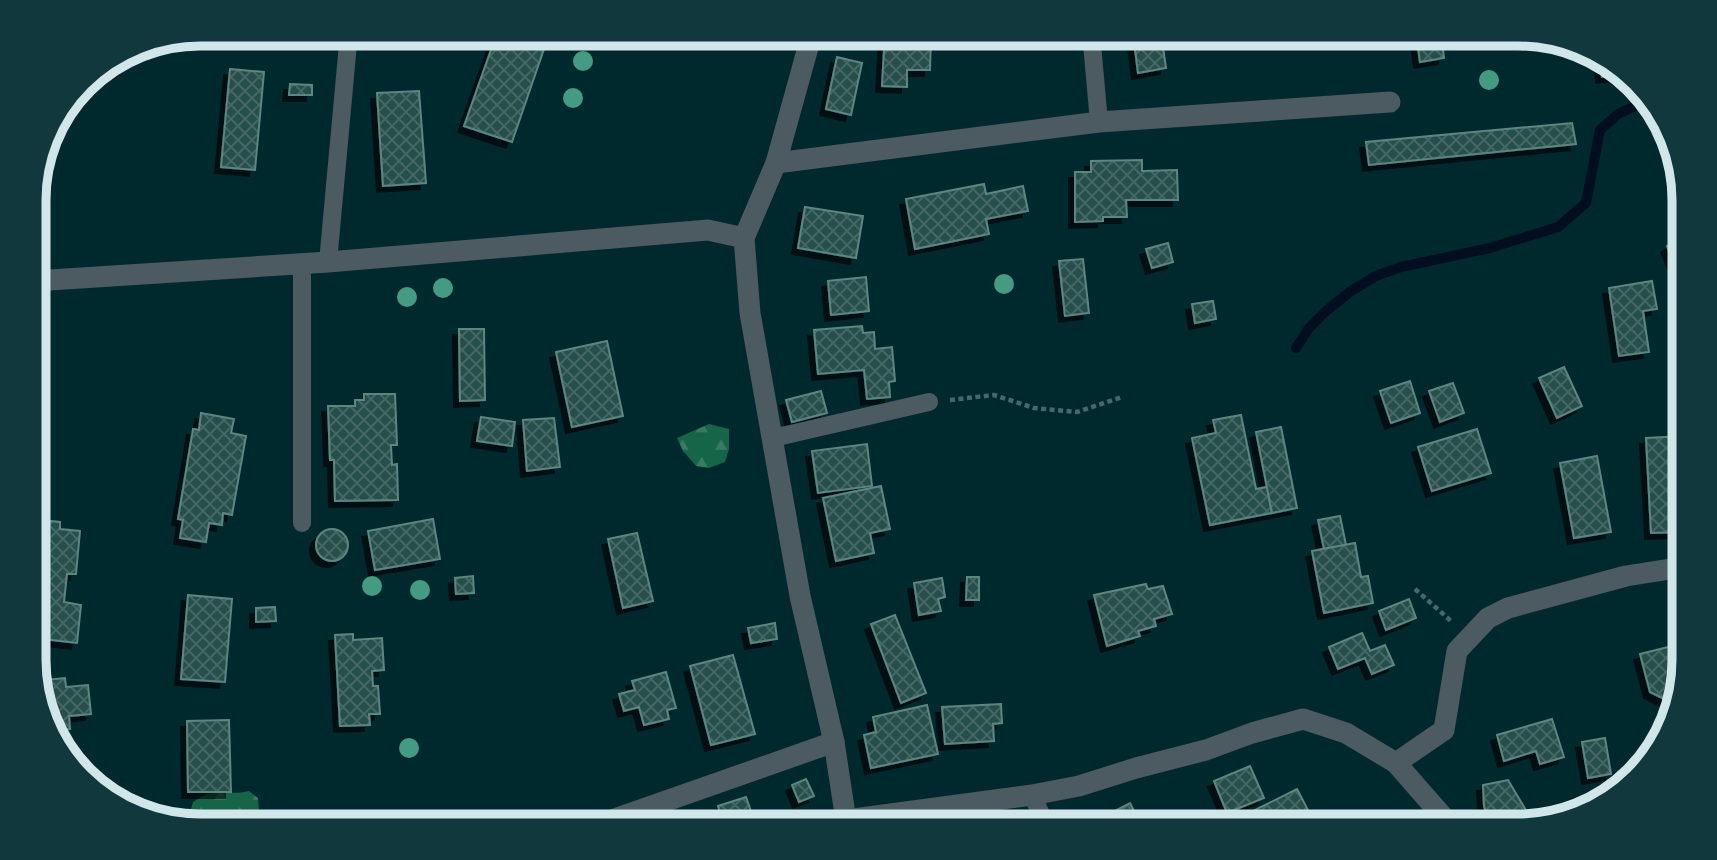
<svg xmlns="http://www.w3.org/2000/svg" width="1717" height="860" viewBox="0 0 1717 860" font-family="Raleway,sans-serif">
  <defs>
    <pattern id="forest-firs" width="22" height="20" patternUnits="userSpaceOnUse" patternTransform="scale(1.75)"><rect width="22" height="20" fill="#166548"/><path d="M5 1l3.5 6h-7zM16 11l3.5 6h-7z" fill="#377b62"/></pattern>
    <pattern id="building-cross-hatch" width="8" height="8" patternUnits="userSpaceOnUse" patternTransform="scale(1.75)"><rect width="8" height="8" fill="#28504b"/><path d="M0 0l8 8M0 8l8-8" fill="none" stroke="#466965"/></pattern>
    <filter id="shadow"><feDropShadow dx="-6" dy="6" stdDeviation="0" flood-color="#0009"/></filter>
  </defs>
  <rect width="100%" height="100%" fill="#00292e"/>
  <g fill="url(#forest-firs)">
    <path d="M709,424L729,429V449L725,462L709,468L696,466L683,451L677,438Z"/>
    <path d="M249,791L258,798L259,811C249,817 243,817 232,819C216,823 201,830 190,813L193,802C218,785 225,797 249,791Z"/>
  </g>
  <g fill="none" stroke-linecap="round" stroke-linejoin="round">
    <path stroke="#000e1f" stroke-width="10" d="M1296,348L1309,328L1326,311L1351,291L1376,276L1401,267L1490,248L1558,227L1586,203L1600,130L1618,114L1648,100"/>
  </g>
  <g fill="url(#building-cross-hatch)" stroke="#5c8680" stroke-width="2" filter="url(#shadow)">
    <path d="M497,33H519L546,43L512,142L464,126Z"/>
    <path d="M885,33H931L930,70H907V87L882,86Z"/>
    <path d="M1133,33H1161L1166,68L1138,73Z"/>
    <path d="M1416,33H1441L1444,58L1420,62Z"/>
    <path d="M837,57L862,63L851,115L826,109Z"/>
    <path d="M1600,58L1619,75L1602,77Z"/>
    <path d="M230,69L264,72L255,170L221,167Z"/>
    <path d="M290,84L312,85V95H289Z"/>
    <path d="M419,91L426,183L383,186L377,93Z"/>
    <path d="M1572,123L1576,144L1369,165L1366,142Z"/>
    <path d="M1142,160V171L1177,170L1178,200H1126L1127,217H1103V221L1075,222V172H1091V161Z"/>
    <path d="M984,184L986,194L1023,186L1028,211L986,219L989,234L915,249L906,199Z"/>
    <path d="M805,207L863,216L856,258L798,248Z"/>
    <path d="M1683,240V263L1675,266L1667,246Z"/>
    <path d="M1168,243L1173,262L1152,268L1146,249Z"/>
    <path d="M1083,259L1089,313L1065,316L1059,261Z"/>
    <path d="M866,277L869,311L831,315L828,281Z"/>
    <path d="M1652,281L1657,309L1643,311L1649,352L1619,356L1609,288Z"/>
    <path d="M1213,301L1216,319L1195,323L1192,304Z"/>
    <path d="M862,326L863,333L874,332L875,349L892,347L895,381L889,382L890,397L867,399L864,370L818,374L814,330Z"/>
    <path d="M459,329H484L485,400L460,401Z"/>
    <path d="M607,341L623,416L572,427L556,352Z"/>
    <path d="M1564,367L1582,406L1557,418L1539,378Z"/>
    <path d="M1410,381L1420,413L1391,423L1380,391Z"/>
    <path d="M1453,383L1464,413L1440,422L1429,391Z"/>
    <path d="M821,391L827,413L792,422L786,400Z"/>
    <path d="M364,394H395L397,445H391L392,465L397,464L398,500L335,501L334,460H330L328,406H355V400H364Z"/>
    <path d="M201,413L234,419L231,433L246,436L232,515L223,513L222,525L209,523L206,542L180,538L183,520L178,519L193,429L199,430Z"/>
    <path d="M1241,415L1256,489L1267,487L1272,513L1210,525L1192,438L1216,433L1213,420Z"/>
    <path d="M481,417L515,422L512,446L477,441Z"/>
    <path d="M554,418L560,467L527,471L523,420Z"/>
    <path d="M1281,427L1297,508L1272,513L1256,432Z"/>
    <path d="M1477,429L1491,473L1432,491L1418,447Z"/>
    <path d="M1683,436V532L1651,533L1646,438Z"/>
    <path d="M867,444L872,486L818,493L812,451Z"/>
    <path d="M1597,456L1611,532L1574,538L1560,463Z"/>
    <path d="M881,486L890,529L870,533L874,553L836,561L823,498Z"/>
    <path d="M1340,516L1346,545L1324,549L1318,520Z"/>
    <path d="M433,519L440,559L375,570L368,531Z"/>
    <path d="M40,520L60,522V529L80,531L76,574H67L64,602L81,605L77,643L35,638L34,526L39,527Z"/>
    <circle cx="332" cy="545" r="16"/>
    <path d="M637,533L653,601L623,608L608,539Z"/>
    <path d="M1355,543L1361,577L1368,576L1373,603L1324,613L1312,551Z"/>
    <path d="M473,576L474,593L456,594L455,578Z"/>
    <path d="M967,577H979V600H966Z"/>
    <path d="M942,578L945,597L938,599L941,611L919,615L914,583Z"/>
    <path d="M1146,584L1148,589L1163,586L1172,614L1154,619L1156,626L1138,631L1140,636L1107,646L1094,595Z"/>
    <path d="M188,595L232,599L225,682L181,679Z"/>
    <path d="M1409,599L1416,618L1386,630L1379,611Z"/>
    <path d="M275,607L276,621L256,622V608Z"/>
    <path d="M895,615L926,693L901,703L871,624Z"/>
    <path d="M775,623L777,639L751,643L748,628Z"/>
    <path d="M1362,633L1370,651L1385,645L1394,665L1372,674L1365,658L1338,669L1329,647Z"/>
    <path d="M353,634V640L382,638L384,670L372,671L373,686H378L380,714H369L370,725L340,726L335,635Z"/>
    <path d="M1684,643V661L1675,700L1670,702L1650,692L1640,654Z"/>
    <path d="M733,655L755,734L711,745L690,666Z"/>
    <path d="M666,672L676,708L667,710L669,719L644,725L639,707L624,711L619,694L635,690L632,681Z"/>
    <path d="M65,678L66,687L88,685L91,714L69,716L70,729L54,730L35,681Z"/>
    <path d="M1001,704L1002,723L993,724L994,741L945,744L942,707Z"/>
    <path d="M927,705L938,754L871,768L864,735L876,732L873,717Z"/>
    <path d="M1552,719L1564,757L1540,764L1536,751L1504,761L1497,735Z"/>
    <path d="M229,720L231,792H188L187,721Z"/>
    <path d="M1605,738L1611,774L1588,778L1582,742Z"/>
    <path d="M1250,766L1264,798L1227,813L1214,781Z"/>
    <path d="M806,779L814,796L799,802L792,785Z"/>
    <path d="M1508,780L1533,822L1534,825L1490,826L1484,806L1483,785Z"/>
    <path d="M1297,789L1309,812L1280,826H1223Z"/>
    <path d="M746,797L752,814L723,823L718,806Z"/>
    <path d="M1130,803L1142,827H1084Z"/>
  </g>
  <g fill="none" stroke-linecap="round" stroke-linejoin="round">
    <g stroke="#46686d" stroke-width="4.5" stroke-dasharray="5 3.5" stroke-linecap="butt">
      <path d="M950,400L994,395L1034,408L1077,412L1122,397"/>
      <path d="M1415,589L1451,621"/>
    </g>
    <g stroke="#4c5a61" stroke-width="18">
      <path d="M1091,33L1099,122"/>
      <path d="M328,262L349,33"/>
      <path d="M773,438L929,402"/>
      <path d="M302,523V264"/>
      <path d="M1032,795L1047,827"/>
    </g>
    <g stroke="#4c5a61" stroke-width="21">
      <path d="M812,33L776,163L744,238L750,313L800,596L834,742L847,827"/>
      <path d="M776,163L1099,122L1390,102"/>
      <path d="M34,281L328,262L708,230L744,238"/>
      <path d="M1396,763L1444,730L1457,651L1488,618L1508,608L1626,576L1683,567"/>
      <path d="M846,820L1032,795L1079,786L1136,768L1206,750L1252,733L1303,719L1346,733L1396,763L1451,826"/>
      <path d="M604,827L609,821L834,742"/>
    </g>
  </g>
  <g fill="#439c81">
    <circle cx="583" cy="61" r="10"/>
    <circle cx="1489" cy="80" r="10"/>
    <circle cx="573" cy="98" r="10"/>
    <circle cx="1004" cy="284" r="10"/>
    <circle cx="443" cy="288" r="10"/>
    <circle cx="407" cy="297" r="10"/>
    <circle cx="372" cy="586" r="10"/>
    <circle cx="420" cy="590" r="10"/>
    <circle cx="409" cy="748" r="10"/>
  </g>
  <path d="M0 0H1717V860H0ZM200 46H1518A154 154 0 0 1 1672 200V660A154 154 0 0 1 1518 814H200A154 154 0 0 1 46 660V200A154 154 0 0 1 200 46Z" fill="#11383d" fill-rule="evenodd"/>
  <path fill="none" stroke="#d0e6e9" stroke-width="9" d="M200 46H1518A154 154 0 0 1 1672 200V660A154 154 0 0 1 1518 814H200A154 154 0 0 1 46 660V200A154 154 0 0 1 200 46Z"/>
</svg>
